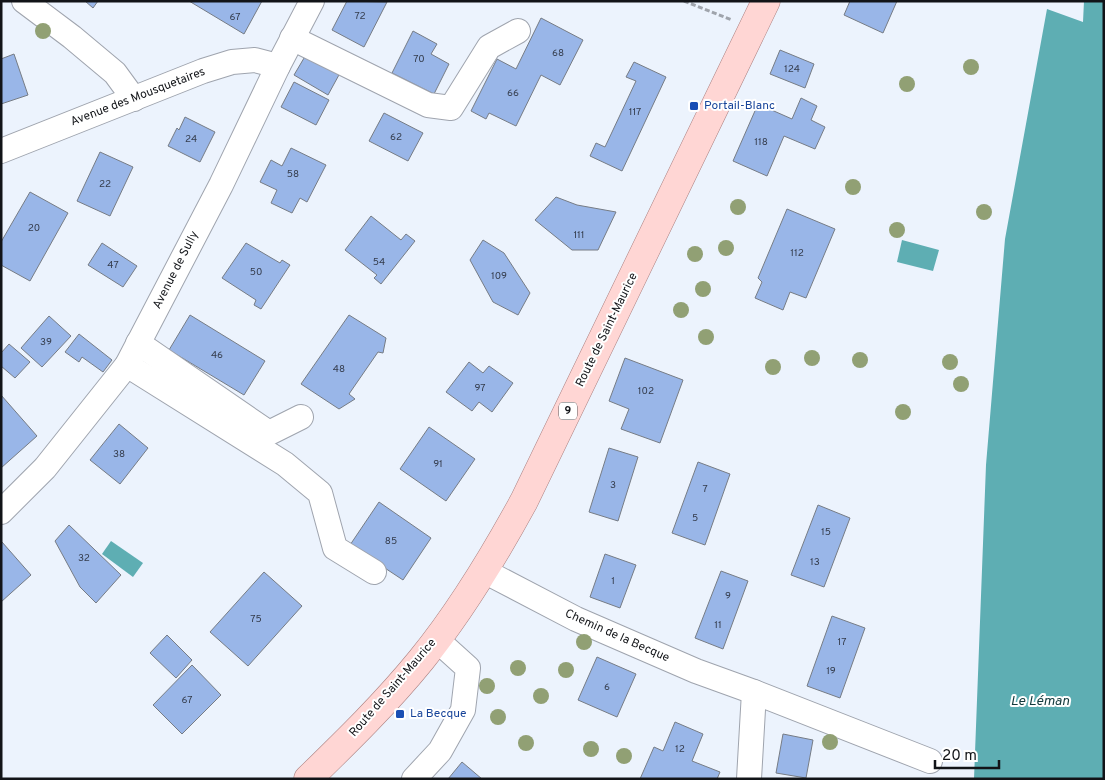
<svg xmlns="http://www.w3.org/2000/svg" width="1105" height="780" viewBox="0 0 1105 780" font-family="Overpass,sans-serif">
  <rect width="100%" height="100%" fill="#ecf3fd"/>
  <g fill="#5eaeb3">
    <path d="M1084,1H1104V779H974L986,465L1005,239L1047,9L1083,22Z"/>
    <path d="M902,240L939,250L933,271L897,262Z"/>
    <path d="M111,541L143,563L133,577L102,554Z"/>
  </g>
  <g fill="#99b6e8" stroke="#767c85">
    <path d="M85,1H98L93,8Z"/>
    <path d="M189,1H262L244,34Z"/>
    <path d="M347,1L387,2L364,47L332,30Z"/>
    <path d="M850,1H897L883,33L844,15Z"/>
    <path d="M541,18L583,40L560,85L541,75L516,126L489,113L486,119L471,111L497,59L516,69Z"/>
    <path d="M413,31L437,44L431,54L449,64L434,94L392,73Z"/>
    <path d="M780,50L814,64L805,88L770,74Z"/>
    <path d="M307,53L340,73L328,95L294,75Z"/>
    <path d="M14,54L28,95L1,104V59Z"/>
    <path d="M634,62L666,77L622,171L590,156L596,143L605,147L636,81L626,77Z"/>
    <path d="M294,82L329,100L316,125L281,107Z"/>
    <path d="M801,98L817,106L811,120L825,127L815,149L784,136L767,176L733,161L758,104L792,119Z"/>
    <path d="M384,113L423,133L408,161L369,141Z"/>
    <path d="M185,117L215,132L200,162L168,146L177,128L179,130Z"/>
    <path d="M291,148L326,165L307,202L300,198L292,213L271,203L277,190L260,182L271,160L282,166Z"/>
    <path d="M100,152L133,167L110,216L77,201Z"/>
    <path d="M30,192L68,213L30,281L1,265V242Z"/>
    <path d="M556,197L577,205L616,212L598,250H572L535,220Z"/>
    <path d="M787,209L835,229L806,298L790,292L783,310L755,298L762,282L758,278Z"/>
    <path d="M371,216L401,240L406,234L415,241L381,284L374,278L377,275L345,250Z"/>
    <path d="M483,240L504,253L530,293L518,315L493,302L470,260Z"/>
    <path d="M102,243L137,266L123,287L88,265Z"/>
    <path d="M246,243L280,263L282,260L290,265L261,309L254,305L256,300L222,278Z"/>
    <path d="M190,315L265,361L244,395L169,350Z"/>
    <path d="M349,315L386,338L383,353L378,352L349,394L355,399L339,409L301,384Z"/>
    <path d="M49,316L71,336L42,367L21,348Z"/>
    <path d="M79,334L112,360L103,372L82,357L79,362L65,352Z"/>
    <path d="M9,344L30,362L15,378L1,366V353Z"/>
    <path d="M625,358L683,380L660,443L621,429L629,409L609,401Z"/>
    <path d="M469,362L483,373L489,366L513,383L492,412L479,402L472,411L446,392Z"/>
    <path d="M1,395L37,436L1,468Z"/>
    <path d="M119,424L148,448L120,484L90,460Z"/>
    <path d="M429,427L475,459L446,501L400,469Z"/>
    <path d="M609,448L638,457L618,521L589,512Z"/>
    <path d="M698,462L730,474L705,545L672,533Z"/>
    <path d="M379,502L431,538L403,580L350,545Z"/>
    <path d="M818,505L850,518L824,587L791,575Z"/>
    <path d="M69,525L121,575L96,603L80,587L55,541Z"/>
    <path d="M2,542L31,575L1,602V543Z"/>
    <path d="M605,554L636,565L620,608L590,597Z"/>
    <path d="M721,571L748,581L723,649L695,638Z"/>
    <path d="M264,572L302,606L248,666L210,632Z"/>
    <path d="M832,616L865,628L840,698L807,686Z"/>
    <path d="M167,635L192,660L176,678L150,653Z"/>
    <path d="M597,657L636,674L617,717L578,700Z"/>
    <path d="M192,665L221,695L182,734L153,705Z"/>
    <path d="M675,722L703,734L692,761L720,772L717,779H640L654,747L663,751Z"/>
    <path d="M783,734L813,740L806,778L776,773Z"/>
    <path d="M462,762L482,779H448Z"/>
  </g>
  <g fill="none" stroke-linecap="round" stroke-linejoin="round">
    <g stroke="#9fa4ae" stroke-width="26">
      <g id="minor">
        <path d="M24,1L72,37L115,73L134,99"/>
        <path d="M292,38L428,105L451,108L489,47L518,31"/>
        <path d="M1,151L203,71L232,62L255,60L278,66"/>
        <path d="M138,343L269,433L301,417"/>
        <path d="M127,365L285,464L320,493L335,548L374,572"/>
        <path d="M1,512L45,468L127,365L221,185L278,66L312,1"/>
        <path d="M484,571L576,619L696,671L754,692L749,779"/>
        <path d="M754,692L930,761"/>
        <path d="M414,779L440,751L463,710L468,668L437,640"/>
      </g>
    </g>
    <g stroke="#ac8180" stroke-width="29">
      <path id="major" d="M308,779C347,741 386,703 421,660C461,611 494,556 524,501L766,1"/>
    </g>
    <path stroke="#9fa4ac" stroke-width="3" stroke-dasharray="5 2.5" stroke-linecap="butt" d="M684,1L732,20"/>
    <use href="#minor" stroke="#fff" stroke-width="24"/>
    <use href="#major" stroke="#ffd6d4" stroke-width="28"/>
  </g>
  <g fill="#91a074">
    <circle cx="43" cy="31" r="8"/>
    <circle cx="971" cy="67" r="8"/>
    <circle cx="907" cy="84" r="8"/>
    <circle cx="853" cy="187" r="8"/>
    <circle cx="738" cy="207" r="8"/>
    <circle cx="984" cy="212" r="8"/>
    <circle cx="897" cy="230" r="8"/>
    <circle cx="726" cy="248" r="8"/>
    <circle cx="695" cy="254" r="8"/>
    <circle cx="703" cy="289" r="8"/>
    <circle cx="681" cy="310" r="8"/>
    <circle cx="706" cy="337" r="8"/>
    <circle cx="812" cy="358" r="8"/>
    <circle cx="860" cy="360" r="8"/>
    <circle cx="950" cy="362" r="8"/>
    <circle cx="773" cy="367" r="8"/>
    <circle cx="961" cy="384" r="8"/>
    <circle cx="903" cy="412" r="8"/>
    <circle cx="584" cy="642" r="8"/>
    <circle cx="518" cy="668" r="8"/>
    <circle cx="566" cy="670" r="8"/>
    <circle cx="487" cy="686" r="8"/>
    <circle cx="541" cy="696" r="8"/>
    <circle cx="498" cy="717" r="8"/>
    <circle cx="830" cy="742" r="8"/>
    <circle cx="526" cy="743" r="8"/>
    <circle cx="591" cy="749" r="8"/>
    <circle cx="624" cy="756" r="8"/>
  </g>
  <g fill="#1a4fb4" stroke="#fff" stroke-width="2">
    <rect x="689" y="101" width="10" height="10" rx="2.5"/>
    <rect x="395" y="709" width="10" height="10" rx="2.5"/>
  </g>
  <g text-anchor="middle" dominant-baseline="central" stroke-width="4" stroke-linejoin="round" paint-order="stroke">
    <g font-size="10" fill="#343c4c">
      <text x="360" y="16">72</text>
      <text x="235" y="17">67</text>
      <text x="558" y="53">68</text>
      <text x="419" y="59">70</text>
      <text x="792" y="69">124</text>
      <text x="513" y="93">66</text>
      <text x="635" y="112">117</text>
      <text x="396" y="137">62</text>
      <text x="191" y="139">24</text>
      <text x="761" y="142">118</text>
      <text x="293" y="174">58</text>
      <text x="105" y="184">22</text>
      <text x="34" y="228">20</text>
      <text x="579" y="235">111</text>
      <text x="797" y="253">112</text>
      <text x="379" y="262">54</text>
      <text x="113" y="265">47</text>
      <text x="256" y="272">50</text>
      <text x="499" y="276">109</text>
      <text x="46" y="342">39</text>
      <text x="217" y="355">46</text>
      <text x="339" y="369">48</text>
      <text x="480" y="388">97</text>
      <text x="646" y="391">102</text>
      <text x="119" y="454">38</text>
      <text x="438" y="464">91</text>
      <text x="613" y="485">3</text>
      <text x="705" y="489">7</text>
      <text x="695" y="518">5</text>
      <text x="826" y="532">15</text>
      <text x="391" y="541">85</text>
      <text x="84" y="558">32</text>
      <text x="815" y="562">13</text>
      <text x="613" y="581">1</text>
      <text x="728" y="596">9</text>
      <text x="256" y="619">75</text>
      <text x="718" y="625">11</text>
      <text x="842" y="642">17</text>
      <text x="831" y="671">19</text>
      <text x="607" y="687">6</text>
      <text x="187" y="700">67</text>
      <text x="680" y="749">12</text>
    </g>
    <rect fill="#fff" stroke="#595a5d" stroke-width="1" x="559" y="402.5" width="18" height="17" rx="4"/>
    <g font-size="11" font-weight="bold" fill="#121418">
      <text x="568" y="411">9</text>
    </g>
    <g font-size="12" fill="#121418" stroke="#fff">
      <text transform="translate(138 97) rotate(-21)">Avenue des Mousquetaires</text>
      <text transform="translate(176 270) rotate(-63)">Avenue de Sully</text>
      <text transform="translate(607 330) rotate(-64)">Route de Saint-Maurice</text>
      <text transform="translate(617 636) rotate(24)">Chemin de la Becque</text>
      <text transform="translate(393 688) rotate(-49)">Route de Saint-Maurice</text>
    </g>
    <g font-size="12" fill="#164399" stroke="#fff" text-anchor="start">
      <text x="704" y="106">Portail-Blanc</text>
      <text x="410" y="714">La Becque</text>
    </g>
    <g font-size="14" font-style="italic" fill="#133a3d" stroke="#fff">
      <text x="1040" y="701">Le Léman</text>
    </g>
  </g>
  <rect width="1105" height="780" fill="none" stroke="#121418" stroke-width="5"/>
  <path d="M935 760v8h64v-8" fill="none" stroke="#121418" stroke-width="2.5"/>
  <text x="942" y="760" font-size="15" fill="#121418" stroke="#ffffff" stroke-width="4" paint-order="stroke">20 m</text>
</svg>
